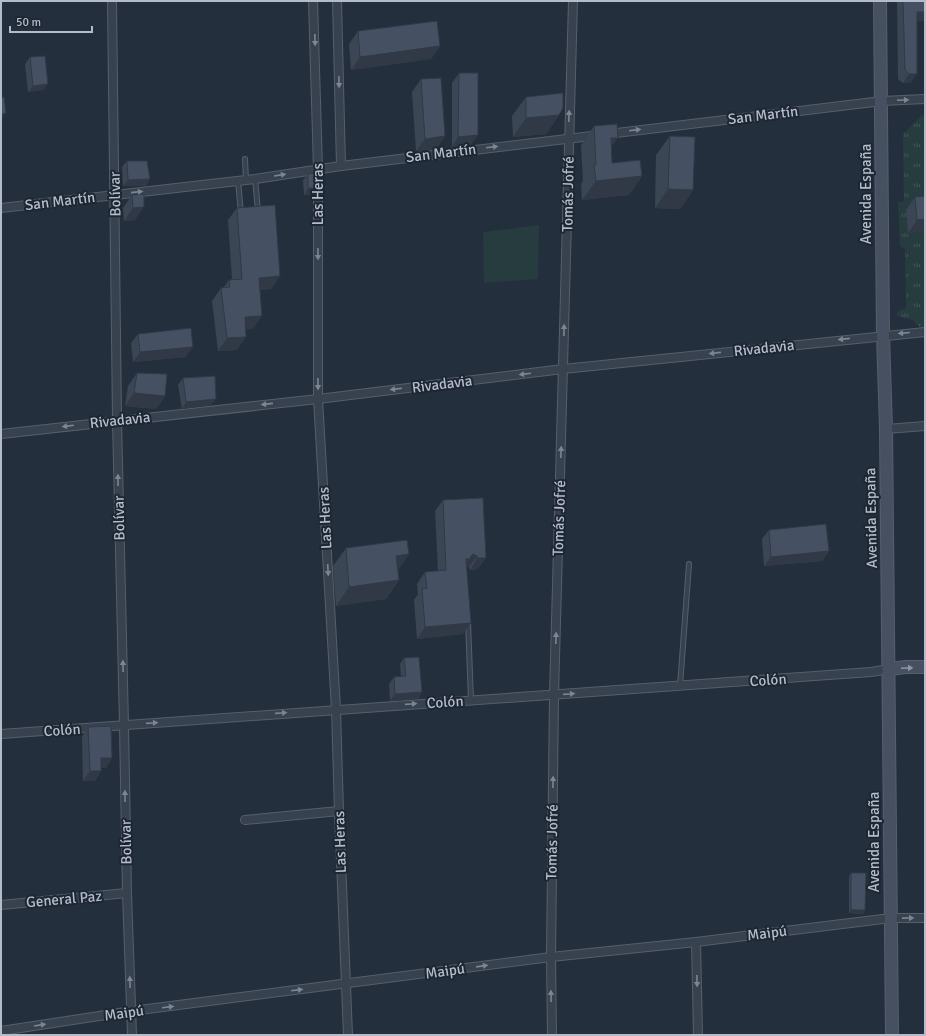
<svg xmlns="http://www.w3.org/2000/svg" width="926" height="1036" viewBox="0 0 926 1036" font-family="Signika,sans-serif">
  <defs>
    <pattern id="park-tufts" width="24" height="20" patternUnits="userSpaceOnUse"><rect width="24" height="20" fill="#263c3f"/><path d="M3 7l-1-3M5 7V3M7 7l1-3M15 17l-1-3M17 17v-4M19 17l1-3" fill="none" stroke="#435659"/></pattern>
  </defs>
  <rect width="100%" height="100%" fill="#242f3e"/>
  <path fill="url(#park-tufts)" d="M922,115H925V329L923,330L913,320L897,316V312L906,308L905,249L900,246L898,202L904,201L903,134Z"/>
  <path fill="#263c3f" d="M539,225L538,279L484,283L483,232Z"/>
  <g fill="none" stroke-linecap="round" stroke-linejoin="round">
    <g stroke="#565f6c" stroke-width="6">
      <g id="lane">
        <path d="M245,159L246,180"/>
        <path d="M255,179L258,211"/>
        <path d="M238,181L241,213"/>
        <path d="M468,622L471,700"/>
        <path d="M680,686L689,564"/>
      </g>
    </g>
    <g stroke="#565f6c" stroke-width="10">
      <g id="street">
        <path d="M112,1L117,420L124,725L127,893L132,1035"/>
        <path d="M313,1L318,169V399L336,709L339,811L348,1035"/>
        <path d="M337,1L341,166"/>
        <path d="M1,208L255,179L341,166L882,101L925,99"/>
        <path d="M886,429L925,426"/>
        <path d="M1,434L318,399L563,369L925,332"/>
        <path d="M1,734L871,672L889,669"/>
        <path d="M245,820L339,811"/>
        <path d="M1,905L127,893"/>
        <path d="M696,942L698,1035"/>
        <path d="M1,1031L132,1011L551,957L696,942L891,918H925"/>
        <path d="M552,1035L551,957L554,695L573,1"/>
      </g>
    </g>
    <g stroke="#565f6c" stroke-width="14">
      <g id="secondary">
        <path d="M880,1L883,335L886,429L892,1035"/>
        <path d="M889,669L906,667H925"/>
      </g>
    </g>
    <use href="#lane" stroke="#38414e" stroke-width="4"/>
    <use href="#street" stroke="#38414e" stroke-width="8"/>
    <use href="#secondary" stroke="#465061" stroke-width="12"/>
  </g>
  <g fill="#3b4654">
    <path d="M897,1H925V21H917V74L910,83H903L898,79Z"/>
    <path d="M358,31L440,46L431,59L351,70L349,44Z"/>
    <path d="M30,57L48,84L43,90L28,92L25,64Z"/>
    <path d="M459,73L471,145L452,147V83Z"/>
    <path d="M421,79L445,136L436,149L416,151L412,92Z"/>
    <path d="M526,97L559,115L546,134L513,137L512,116Z"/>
    <path d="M594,126L611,147L612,163L642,176L629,195L582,200L581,184L583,181L581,145Z"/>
    <path d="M670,136L693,190L680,209L655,208L656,155Z"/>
    <path d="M127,161L150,179L146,186H123L122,167Z"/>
    <path d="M308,174L312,194L304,195L303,180Z"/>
    <path d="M132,195L135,220L124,221L123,208Z"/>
    <path d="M925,196V231L908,233L906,210L915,197Z"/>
    <path d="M237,208L280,276L271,289L260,290L253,329H246L237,350L218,351L212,301L221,288L224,287L229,280L232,279L228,220Z"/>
    <path d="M138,334L186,357L133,362L131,343Z"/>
    <path d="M137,373L165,396L156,409L125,406L128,386Z"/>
    <path d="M183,378L211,405L182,409L178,385Z"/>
    <path d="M483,498L478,569L470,570L469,567L466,566L463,634L417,639L414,600L418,594L417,584L425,572L438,571L435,511L443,500Z"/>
    <path d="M769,530L829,551L822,561L764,566L762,539Z"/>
    <path d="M346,548L409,554L398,570L399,580L386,599L336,606L333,566Z"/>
    <path d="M404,658L422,692L418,699L390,701L389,684L394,677H401L400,664Z"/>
    <path d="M88,727L112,758L106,768H101V771L95,781H83L82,737Z"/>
    <path d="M851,873L865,910L863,914L849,913V876Z"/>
  </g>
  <g fill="#303945">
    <path d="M917,12H925V21H910Z"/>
    <path d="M440,46L431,59L351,70L360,57Z"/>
    <path d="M909,74H917L910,83H903Z"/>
    <path d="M48,84L43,90L28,92L33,86Z"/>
    <path d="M6,113L1,120V114Z"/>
    <path d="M559,115L546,134L513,137L526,118Z"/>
    <path d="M478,135L471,145L452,147L458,137Z"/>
    <path d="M445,136L436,149L416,151L425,139Z"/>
    <path d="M611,138H618L604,157Z"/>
    <path d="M642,176L629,195L582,200L596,181Z"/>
    <path d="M150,179L146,186H123L128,180Z"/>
    <path d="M308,188H317L312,194L304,195Z"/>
    <path d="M668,189L693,190L680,209L655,208Z"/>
    <path d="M144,207L135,220L124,221L133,208Z"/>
    <path d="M925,219V231L908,233L917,220Z"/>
    <path d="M280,276L271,289L250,290L259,278Z"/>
    <path d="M262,316L253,329L236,330L245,317Z"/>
    <path d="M246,337L237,350L218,351L227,338Z"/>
    <path d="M193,347L186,357L133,362L140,352Z"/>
    <path d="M134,393L165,396L156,409L125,406Z"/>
    <path d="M216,399L211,405L182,409L186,402Z"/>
    <path d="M829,551L822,561L764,566L771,557Z"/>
    <path d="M409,554L396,573V556Z"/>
    <path d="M473,554L477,556L469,567L466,566V559Z"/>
    <path d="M477,558H486L478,569L470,570Z"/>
    <path d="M399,580L386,599L336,606L349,587Z"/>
    <path d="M471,623L463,634L417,639L425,627Z"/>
    <path d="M422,692L418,699L390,701L395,694Z"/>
    <path d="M101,758H112L106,768H94Z"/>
    <path d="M90,771H101L95,781H83Z"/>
    <path d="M851,910H865L863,914L849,913Z"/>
  </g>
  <g fill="#455162" stroke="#303945">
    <path d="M903,1H925V12H917V74H909L905,70Z"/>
    <path d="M437,21L440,46L360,57L358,31Z"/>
    <path d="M45,56L48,84L33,86L30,57Z"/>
    <path d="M459,73H478V135L458,137Z"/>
    <path d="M441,78L445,136L425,139L421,79Z"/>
    <path d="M563,93V108L559,115L526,118V97Z"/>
    <path d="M4,97L6,113L1,114V98Z"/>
    <path d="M617,124L618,138H611L612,163L640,160L642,176L596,181L594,165H596L594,126Z"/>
    <path d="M670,136L695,137L693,190L668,189Z"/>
    <path d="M127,161H147L150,179L128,180Z"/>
    <path d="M314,173L317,176V188H308V174Z"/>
    <path d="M144,194V207L133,208L132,195Z"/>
    <path d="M925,196V219L917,220L915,197Z"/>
    <path d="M275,205L280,276L259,278L262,316L245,317L246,337L227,338L221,288L230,287L229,280L242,279L237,208Z"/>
    <path d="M191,328L193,347L140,352L138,334Z"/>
    <path d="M137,373L167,374L165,396L134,393Z"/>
    <path d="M215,376L216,399L186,402L183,378Z"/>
    <path d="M483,498L486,558H477V556L473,554L471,556L470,559H466L471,623L425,627L422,589L427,588L425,572L446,570L443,500Z"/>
    <path d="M826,524L829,551L771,557L769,530Z"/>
    <path d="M407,540L409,554L396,556L399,580L349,587L346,548Z"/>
    <path d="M419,657L422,692L395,694L394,677L406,676L404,658Z"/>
    <path d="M111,726L112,758H101V771H90L88,727Z"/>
    <path d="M851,873H866L865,910H851Z"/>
  </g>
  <defs><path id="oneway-solid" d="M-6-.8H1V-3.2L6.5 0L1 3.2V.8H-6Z"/></defs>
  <g fill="#7c8592">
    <use href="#oneway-solid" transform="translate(315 40) rotate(88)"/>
    <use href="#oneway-solid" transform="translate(339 82) rotate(89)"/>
    <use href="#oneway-solid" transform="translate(903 100) rotate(-3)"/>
    <use href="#oneway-solid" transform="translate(569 116) rotate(-88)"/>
    <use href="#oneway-solid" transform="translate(635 130) rotate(-7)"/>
    <use href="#oneway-solid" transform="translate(492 147) rotate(-7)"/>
    <use href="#oneway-solid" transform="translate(280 175) rotate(-9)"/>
    <use href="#oneway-solid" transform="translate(137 192) rotate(-6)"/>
    <use href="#oneway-solid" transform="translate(318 254) rotate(90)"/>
    <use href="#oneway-solid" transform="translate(564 330) rotate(-89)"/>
    <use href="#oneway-solid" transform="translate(904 333) rotate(175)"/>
    <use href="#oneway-solid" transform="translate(844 339) rotate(174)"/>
    <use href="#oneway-solid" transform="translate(715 353) rotate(174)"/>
    <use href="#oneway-solid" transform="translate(525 374) rotate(173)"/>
    <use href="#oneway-solid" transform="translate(318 384) rotate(90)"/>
    <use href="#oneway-solid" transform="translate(396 389) rotate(173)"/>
    <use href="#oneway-solid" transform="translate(267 404) rotate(174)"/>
    <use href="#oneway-solid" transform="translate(68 426) rotate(173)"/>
    <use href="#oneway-solid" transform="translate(561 452) rotate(-88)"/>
    <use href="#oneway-solid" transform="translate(118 480) rotate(-91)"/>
    <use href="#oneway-solid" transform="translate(328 570) rotate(87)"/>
    <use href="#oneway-solid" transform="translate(556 638) rotate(-88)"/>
    <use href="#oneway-solid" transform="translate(123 666) rotate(-91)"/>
    <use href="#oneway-solid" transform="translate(569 694) rotate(-4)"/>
    <use href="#oneway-solid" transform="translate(411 704) rotate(-4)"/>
    <use href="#oneway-solid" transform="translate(281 713) rotate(-4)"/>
    <use href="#oneway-solid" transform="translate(152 723) rotate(-4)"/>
    <use href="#oneway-solid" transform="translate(553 782) rotate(-89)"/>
    <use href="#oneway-solid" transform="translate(125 796) rotate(-91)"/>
    <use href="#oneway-solid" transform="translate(908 918) rotate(-1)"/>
    <use href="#oneway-solid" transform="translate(482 966) rotate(-8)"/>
    <use href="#oneway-solid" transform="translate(697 981) rotate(89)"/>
    <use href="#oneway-solid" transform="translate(130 982) rotate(-92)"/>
    <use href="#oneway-solid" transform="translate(297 990) rotate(-7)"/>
    <use href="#oneway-solid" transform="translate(551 996) rotate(-91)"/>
    <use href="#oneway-solid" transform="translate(168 1007) rotate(-7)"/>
    <use href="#oneway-solid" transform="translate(40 1025) rotate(-9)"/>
  </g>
  <use fill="#8e96a5" href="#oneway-solid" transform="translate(907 668) rotate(-2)"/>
  <g text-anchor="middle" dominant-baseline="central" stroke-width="4" stroke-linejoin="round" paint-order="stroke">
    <g font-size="15" fill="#b4bcc9" stroke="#1d2633">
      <text transform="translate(763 115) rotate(-7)">San Martín</text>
      <text transform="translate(441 153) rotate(-7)">San Martín</text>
      <text transform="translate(115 194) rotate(-91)">Bolívar</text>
      <text transform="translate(318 194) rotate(-90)">Las Heras</text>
      <text transform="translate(568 194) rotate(-89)">Tomás Jofré</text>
      <text transform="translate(866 194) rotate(-90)">Avenida España</text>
      <text transform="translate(60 201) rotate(-7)">San Martín</text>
      <text transform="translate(764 348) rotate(-6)">Rivadavia</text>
      <text transform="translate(442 384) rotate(-7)">Rivadavia</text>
      <text transform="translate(120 420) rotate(-6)">Rivadavia</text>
      <text transform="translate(119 518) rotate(-91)">Bolívar</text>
      <text transform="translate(325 518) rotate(-93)">Las Heras</text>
      <text transform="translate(559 518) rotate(-88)">Tomás Jofré</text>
      <text transform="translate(871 518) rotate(-91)">Avenida España</text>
      <text transform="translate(768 680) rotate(-4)">Colón</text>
      <text transform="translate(445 702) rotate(-4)">Colón</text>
      <text transform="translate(62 730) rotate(-4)">Colón</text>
      <text transform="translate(126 842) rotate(-91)">Bolívar</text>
      <text transform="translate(340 842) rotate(-92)">Las Heras</text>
      <text transform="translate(552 842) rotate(-89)">Tomás Jofré</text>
      <text transform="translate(874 842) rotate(-90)">Avenida España</text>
      <text transform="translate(64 899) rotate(-5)">General Paz</text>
      <text transform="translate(767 933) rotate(-7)">Maipú</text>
      <text transform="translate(445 971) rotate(-8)">Maipú</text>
      <text transform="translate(124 1013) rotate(-8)">Maipú</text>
    </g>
  </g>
  <rect width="926" height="1036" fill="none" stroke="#b4bcc9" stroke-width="4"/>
  <path d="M10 26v6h82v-6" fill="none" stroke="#b4bcc9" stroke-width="2"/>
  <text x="16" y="26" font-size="12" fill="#b4bcc9" stroke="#1d2633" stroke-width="3" paint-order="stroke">50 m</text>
</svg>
